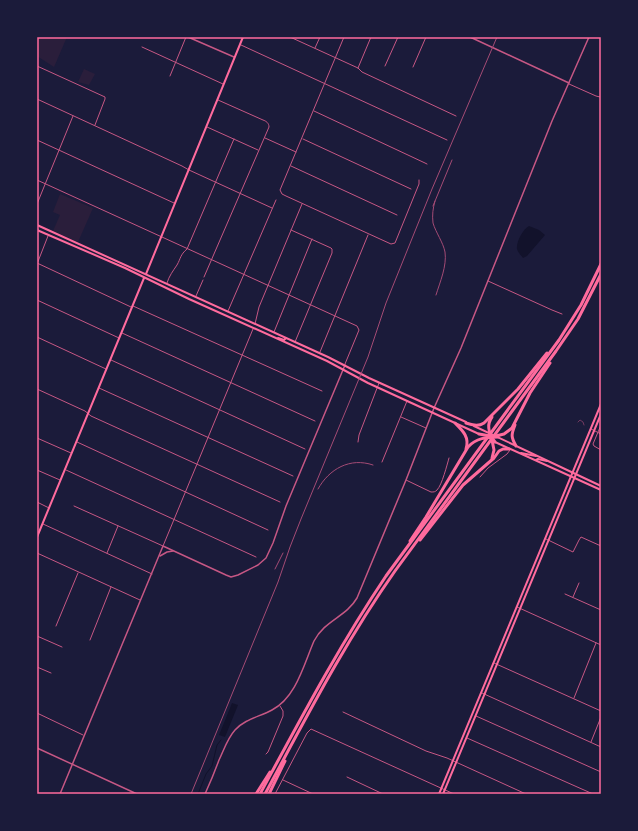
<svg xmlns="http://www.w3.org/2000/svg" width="638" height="831" viewBox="0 0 638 831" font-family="Helvetica,sans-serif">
  <rect width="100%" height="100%" fill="#1b1b3a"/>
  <g fill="#2a1e3b">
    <path d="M37,37H67L54,67L37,56Z"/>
    <path d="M84,69L95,74L89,85L78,82Z"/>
    <path d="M60,194L93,208L78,242L53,231L60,215L53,212Z"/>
  </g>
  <g fill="#12122b">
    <path d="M529,226L539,230L545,235L527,256L523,258C521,255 518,253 517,249C516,242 523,229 529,226Z"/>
    <path d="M232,703L238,705L225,737L219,735Z"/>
  </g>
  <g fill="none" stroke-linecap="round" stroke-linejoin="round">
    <path stroke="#12122b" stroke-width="1" d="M198,794L206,774L212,766L217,745L221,740"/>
    <path stroke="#c65784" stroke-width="0.5" d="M578,422L580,420L583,422L584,425"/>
    <g stroke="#c65784" stroke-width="1">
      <path d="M290,37L358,68L362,72L456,116"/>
      <path d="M344,37L280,190L282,194L286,196L391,244L395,243L419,184V180"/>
      <path d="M241,45L447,140"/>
      <path d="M142,47L223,84"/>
      <path d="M315,48L320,37"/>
      <path d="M37,66L105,97V99L95,125"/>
      <path d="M385,66L398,37"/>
      <path d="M413,67L426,37"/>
      <path d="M358,68L371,37"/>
      <path d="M170,76L186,37"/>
      <path d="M569,84L596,96L600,97"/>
      <path d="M37,99L182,166L189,170L272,208"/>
      <path d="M314,111L425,163L427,164"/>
      <path d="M207,127L258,150"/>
      <path d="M265,138L296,152"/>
      <path d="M303,139L411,189"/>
      <path d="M37,140L174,203"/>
      <path d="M291,166L397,215"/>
      <path d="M37,180L357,326L359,330L345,364"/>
      <path d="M37,204L73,116"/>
      <path d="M291,230L331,248L332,249V253L295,342"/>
      <path d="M37,263L131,307"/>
      <path d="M37,264L48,236"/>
      <path d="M204,277L269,127C269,123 266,121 263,120L218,100"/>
      <path d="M488,281L552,310L562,314"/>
      <path d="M167,283C169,276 173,271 177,265C181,258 180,255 187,249L234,139"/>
      <path d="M196,296L203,280"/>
      <path d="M37,300L119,338"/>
      <path d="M133,306L322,391"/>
      <path d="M228,311L276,200"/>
      <path d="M255,324L259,307L302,204"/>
      <path d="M274,332L312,239"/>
      <path d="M122,333L315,421"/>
      <path d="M37,337L106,369"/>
      <path d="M320,352L368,235"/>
      <path d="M111,360L305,449"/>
      <path d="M99,388L293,476"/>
      <path d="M37,389L85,411L91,416L280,502"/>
      <path d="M401,417L426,428"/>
      <path d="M601,425L593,444L594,446L601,450"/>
      <path d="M591,429L601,434"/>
      <path d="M37,438L71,453"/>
      <path d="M77,442L268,530"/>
      <path d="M358,442L359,435L379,383"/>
      <path d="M382,462L407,401"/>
      <path d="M37,470L60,480"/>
      <path d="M66,470L256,557"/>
      <path d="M480,477L488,468L507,454L510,450"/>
      <path d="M406,480L431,492C434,492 435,492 437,490C442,485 447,465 449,458"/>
      <path d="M37,502L49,508"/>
      <path d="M74,506L163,546L253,329"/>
      <path d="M43,524L152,574"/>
      <path d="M546,539L573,552L579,540L581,537L601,546"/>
      <path d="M37,553L140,600"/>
      <path d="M107,553L118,526"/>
      <path d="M565,594L601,610"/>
      <path d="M573,597L579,583"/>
      <path d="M517,607L601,645"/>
      <path d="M56,626L78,573"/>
      <path d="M37,636L62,647"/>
      <path d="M90,640L111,587"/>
      <path d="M494,663L601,711"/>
      <path d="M37,667L51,673"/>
      <path d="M482,693L601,747"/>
      <path d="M574,698L596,643"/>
      <path d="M343,712L426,751L447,758L526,794"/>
      <path d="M37,713L83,735"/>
      <path d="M476,716L601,772"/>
      <path d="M467,738L593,794"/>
      <path d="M591,742L601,717"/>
      <path d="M266,754L268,752L283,716V711L280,706"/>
      <path d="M347,777L383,794"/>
      <path d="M283,780L313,794"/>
      <path d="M275,794L307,733L311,729L454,794"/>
    </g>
    <g stroke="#c65784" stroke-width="1.5">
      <path d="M188,37L234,57"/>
      <path d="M470,37L569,83"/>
      <path d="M160,556L167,552L173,551"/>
      <path d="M37,748L137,794"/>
      <path d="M60,794L163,546L226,575L231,577L238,575L258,565L266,558L273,543L286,506L345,365"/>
      <path d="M205,794C210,783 215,771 219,760C224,750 227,739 235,730C245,719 259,717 272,710C296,698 304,664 314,641C325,620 346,617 357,598L406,480L434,408L461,348L552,121L589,37"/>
    </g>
    <g stroke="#ff6b9d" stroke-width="2">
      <path d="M439,794L601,404"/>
      <path d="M443,794L601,414"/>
    </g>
    <g stroke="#ff6b9d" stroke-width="2">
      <path d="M37,225L328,357L369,378L466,422"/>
      <path d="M37,230L125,268L189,299L327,361L368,383L479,434"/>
      <path d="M146,274L243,37"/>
      <path d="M278,338L284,340L286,338"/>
      <path d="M474,426L601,486"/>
      <path d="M495,442L601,490"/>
      <path d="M521,453L536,456"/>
      <path d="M536,460L538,459L547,461"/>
      <path d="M37,537L144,278"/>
    </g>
    <g stroke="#ff6b9d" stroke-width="3">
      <path d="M492,417C486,425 489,434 495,442"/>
      <path d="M455,423C462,430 470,437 466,449"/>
      <path d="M466,423C473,425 478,427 484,423L518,389L547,353"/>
      <path d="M515,425C511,435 511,437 516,446"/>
      <path d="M479,434L490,436"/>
      <path d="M496,436L504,434L512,428L530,393L550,363"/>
      <path d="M492,440L494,450L492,458"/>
      <path d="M420,540L463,485L494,458L499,451L503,449H509"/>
      <path d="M410,541L426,517L468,447C476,438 487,437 498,437"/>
      <path d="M256,794L270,772"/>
      <path d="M260,794C300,720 339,646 386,576L559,340L581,305L601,264"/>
      <path d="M265,794C306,718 345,642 395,571L556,351L578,319L601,274"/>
      <path d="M269,794L285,761"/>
    </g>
    <g stroke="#a44b75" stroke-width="1">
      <path d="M435,201C433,208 432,215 433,223C436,233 443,242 445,252C447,266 440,282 436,295"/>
      <path d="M433,206L452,160"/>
      <path d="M318,489C329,469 350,457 373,465"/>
      <path d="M275,569L283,553"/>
      <path d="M191,794L278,582L290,547L301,519L368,357L386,303L432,189L497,37"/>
    </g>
  </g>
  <rect width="638" height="831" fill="none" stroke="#1b1b3a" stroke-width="76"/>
  <rect x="38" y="38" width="562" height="755" fill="none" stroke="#ff6b9d" stroke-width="1.5"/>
</svg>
